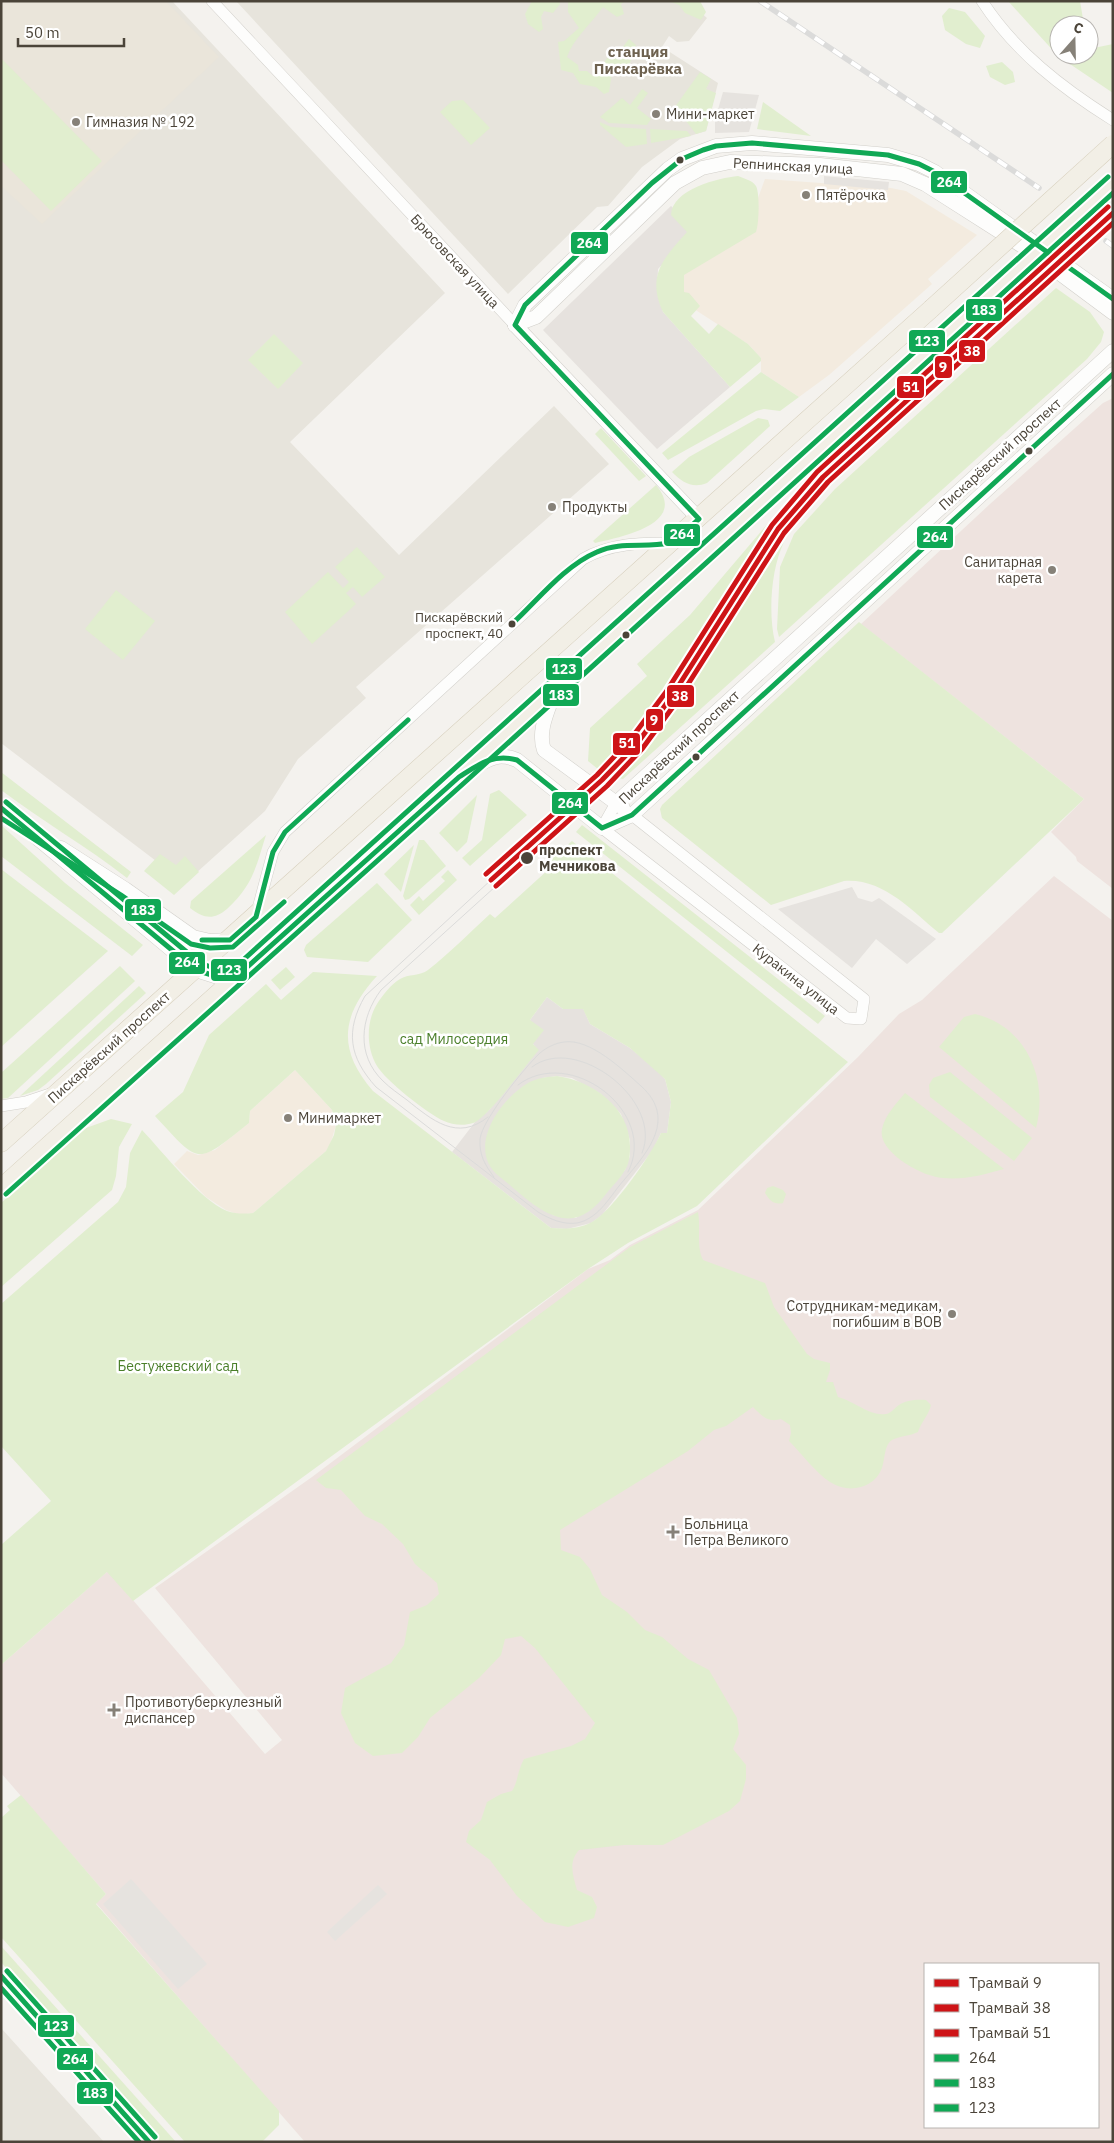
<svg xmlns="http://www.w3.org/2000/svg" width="1114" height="2143" viewBox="0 0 1114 2143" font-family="'IBM Plex Sans',sans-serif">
  <rect width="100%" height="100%" fill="#f4f2ee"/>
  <g fill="#e7e4dc">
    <path d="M1,1H172L445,293L290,442L399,555L554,406L609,464L356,687L366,698L298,759L265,811L185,883L1,743Z"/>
    <path d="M236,1H687L707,18L689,41L677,42L669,36L662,47L718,83L706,131L680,139L642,167L608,206L597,207L508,294Z"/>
    <path d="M1,2028L104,2142H1Z"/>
  </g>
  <g fill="#f3ebdf">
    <path d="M765,179L891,188L906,191L977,235L928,279L932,284L829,375L799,397L761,372V358L748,344L674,296L673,273L755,206Z"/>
    <path d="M295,1070L332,1110L336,1125L330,1145L326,1151L253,1213L240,1215L226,1210L206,1197L174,1164L187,1151L198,1155L215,1150L249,1123L250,1111Z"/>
  </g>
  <g fill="#e6e2de" fill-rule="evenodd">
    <path d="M671,206L695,229L658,269L657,289L663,312L730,387L657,449L543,330Z"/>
    <path d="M547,997L563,1009L583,1008L590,1024L630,1048L656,1069L665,1079L671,1102L667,1133H661L653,1150L602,1215L591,1223L567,1229L551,1228L452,1152L475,1122L490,1109L538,1050L533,1044L530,1020ZM557,1076L572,1078L601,1094L621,1114L630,1140V1156L625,1170L576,1218L552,1215L542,1078Z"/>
  </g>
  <path fill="#eae5da" d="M1,1H166L219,57L42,224L1,186Z"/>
  <g fill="#eee3df" fill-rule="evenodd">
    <path d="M1113,398V889L1077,861L1076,857L1051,832L1084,799L861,624L990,504L1103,403Z"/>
    <path d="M1054,876L1113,921V2142H305L96,1903L106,1894L1,1773V1665L108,1571L265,1754L282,1740L155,1588L312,1477L588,1269L610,1260L630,1245L698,1210L858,1057L899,1014L922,1000ZM925,1964H1098V2127H925Z"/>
  </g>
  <g fill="#e1eecf">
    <path d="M532,1H559L560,4L553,13L544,11L541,17L543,29L539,32L528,24L525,14Z"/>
    <path d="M568,1H625L621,4L624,14L617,17L603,7C591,24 573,39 567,57L578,65L579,71H587L593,76L608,57L614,58L619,49L622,48L629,39L636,45L628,69L612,73L609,92L604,94L596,87L580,84L573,73L561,70L558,42L564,41L579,28L568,12Z"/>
    <path d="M669,1H700L706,12L701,20L685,13L679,5Z"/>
    <path d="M1008,1H1080L1084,25H1059V55H1089V49L1113,44V93L1058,56Z"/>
    <path d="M949,8L965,12L985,36L980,48L966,44L945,30L942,16Z"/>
    <path d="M1,58L102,161L51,211L1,160Z"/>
    <path d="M1002,62L1013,72L1015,82L1005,85L990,77L986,66Z"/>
    <path d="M700,72L711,79L706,89L716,93L706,131L696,134L686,121L672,111Z"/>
    <path d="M642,89L648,93L637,108L651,119L647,125L609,123L600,117L622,98L630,105Z"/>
    <path d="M463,100L490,128L471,145L440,112L452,101Z"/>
    <path d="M763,102L811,136L757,129Z"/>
    <path d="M600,122L611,127L646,129L647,144L626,147L600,125Z"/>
    <path d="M650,129L687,131L691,136L651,143Z"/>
    <path d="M738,176C745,179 752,180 756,186C760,194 759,224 756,232L684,275V292L689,293L700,306L691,316L709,334L718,324L748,344L761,358V361L730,387L663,312C646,275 664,258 687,232L671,215C672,189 719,178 738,176Z"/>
    <path d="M1056,288L1090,312L1104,332L1101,342L1087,359L779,637L777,629L780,567L794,534L835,489Z"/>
    <path d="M274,334L303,363L278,389L248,360Z"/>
    <path d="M761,372L799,397L780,411L764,409L756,411L668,460L662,453Z"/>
    <path d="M758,418L768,420L770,426L707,483C692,489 682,482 672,472L689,457Z"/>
    <path d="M601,428L646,476L639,481L595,434Z"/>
    <path d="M656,485C689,524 621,537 595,543L593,541Z"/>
    <path d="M793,500L796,503L776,528C722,612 674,702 604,774L588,761L590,728L647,676L637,664L690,615L769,522Z"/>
    <path d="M784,542C771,569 768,613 775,642L623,779L618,778L663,729Z"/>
    <path d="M357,547L385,577L362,597L353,587L346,593L356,604L312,644L285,612L328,572L343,588L349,582L335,567Z"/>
    <path d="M116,590L155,621L123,660L85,629Z"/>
    <path d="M859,622L1084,799L942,933H939C911,910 883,878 844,881L771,905L662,818L660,809L662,805Z"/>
    <path d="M1,772L131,872L127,878C86,846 42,821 1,790Z"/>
    <path d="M499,790L527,815L470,866L462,858L482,840L490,794Z"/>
    <path d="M477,795L467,842L457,852L439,833Z"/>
    <path d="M1,825L65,883L143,945L132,956L1,856Z"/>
    <path d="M582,825L825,1016L818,1024L576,832Z"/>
    <path d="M266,835C256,867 253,885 227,909C214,920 204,919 190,908L191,901Z"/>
    <path d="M419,840H424L446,866L409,899L405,900L403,896Z"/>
    <path d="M572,841L848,1062L697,1206L628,1243L588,1269L133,1601L107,1572L1,1665V1545L51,1501L1,1446V1304L118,1202L126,1187L130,1153L142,1130C163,1152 200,1200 227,1211C236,1214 244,1214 253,1213L326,1151L334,1135L336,1125L332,1110L295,1070L250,1111L249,1123C196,1165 201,1166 155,1116L183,1092L209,1035L266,984L281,1000L313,972L377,976C341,1015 337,1050 373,1091L551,1228C565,1229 579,1229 592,1222C613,1210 651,1155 661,1133H667L671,1102L665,1079L630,1048L590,1024L583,1009H563L547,997L530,1020L544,1030L533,1044L539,1050C526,1064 488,1118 473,1123C464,1126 452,1125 444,1121C428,1114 385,1080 377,1066C366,1047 366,1022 377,1004C382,996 391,984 400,979C408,974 420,976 428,970C450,953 470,932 490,914L495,918L549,869L546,864Z"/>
    <path d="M414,845L401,892L384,874Z"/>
    <path d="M160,854L176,865L185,856L199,872L174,895L144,871Z"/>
    <path d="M1,869L108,951L1,1047Z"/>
    <path d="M448,870L457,880L419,915L410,905L419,896L423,901L445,881L441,877Z"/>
    <path d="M377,883L412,920L368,962L307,957L304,950L306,945Z"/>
    <path d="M120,966L135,981L8,1098L1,1099V1073Z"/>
    <path d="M286,967L295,977L280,990L271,980Z"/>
    <path d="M139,986L146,993L46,1084L38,1090L20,1096Z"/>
    <path d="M975,1014C1026,1026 1049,1079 1036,1128L939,1047L964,1017Z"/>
    <path d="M950,1072L1032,1138L1014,1161L930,1097L929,1085L933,1078Z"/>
    <path d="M557,1076C593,1081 631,1108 630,1148C630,1156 629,1164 625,1170C620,1179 612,1186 606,1194C595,1208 582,1221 562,1218C538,1213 518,1191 500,1177C465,1150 499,1100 528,1083C537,1078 547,1077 557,1076Z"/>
    <path d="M905,1093L1004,1169C983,1175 964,1180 943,1178C923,1177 877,1152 882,1129C885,1115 896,1104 905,1093Z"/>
    <path d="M111,1119L132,1124L119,1147L116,1176L112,1190L1,1287V1203L86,1128Z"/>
    <path d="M773,1186L783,1190L786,1194L783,1203C774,1205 770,1201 765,1193L767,1188Z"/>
    <path d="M698,1212C701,1228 696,1246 703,1260L765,1283L774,1307L807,1354L814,1359L830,1363V1370L826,1382H833L838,1397C856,1402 869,1416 886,1414C892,1413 894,1408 899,1405C905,1400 918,1399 926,1400L931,1405C929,1415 921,1422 918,1432C910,1436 899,1436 892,1440C884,1445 885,1460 882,1468C874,1489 848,1494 830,1482C815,1472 802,1454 789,1441L791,1433L790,1425L781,1419C768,1423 762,1416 753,1407L726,1426L714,1430L688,1451L560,1530L561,1550L580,1557L590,1569L602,1595L627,1612L645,1630L662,1637L688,1659L709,1670L737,1718L739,1734L733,1749L746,1765V1779L740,1801L729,1811L663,1845H624L579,1850C568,1862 573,1876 577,1890L592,1897L597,1907L594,1918L568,1927L545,1922L517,1896L490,1860L466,1842L469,1831L481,1820L487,1802L501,1794L512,1791C518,1782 517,1772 524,1759L571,1746L585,1739L595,1723L535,1648L521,1636L505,1639L501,1655L479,1678L430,1718L418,1737L402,1753L373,1756L355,1743L341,1713L345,1688L391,1663L404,1645L410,1612L427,1605L439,1594L437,1583L415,1564L403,1544L382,1524L365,1516L341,1490L326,1488L316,1480L630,1247Z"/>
    <path d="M21,1795L106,1894L96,1904L279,2111V2125L262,2142H185L1,1937V1818L10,1810L7,1806Z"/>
    <path d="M1,1946L176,2142H160L1,1962Z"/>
  </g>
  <g fill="#e6e3df">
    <path d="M723,92L759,95L749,132L715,133V120Z"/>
    <path d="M824,176L889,182L888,190L824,184Z"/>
    <path d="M852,887L858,898L872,902L879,898L936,939L907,964L876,939L852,968L778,909Z"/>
    <path d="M131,1879L207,1964L178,1989L103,1904Z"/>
    <path d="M378,1885L387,1894L335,1941L327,1932Z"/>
  </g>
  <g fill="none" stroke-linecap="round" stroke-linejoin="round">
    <g stroke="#d2d0cb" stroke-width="12">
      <g id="minor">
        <path d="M212,1L515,325"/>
        <path d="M982,1C1015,52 1062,88 1113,120"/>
        <path d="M616,803L602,828L847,1018L861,1019L864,999L632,815"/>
        <path d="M257,912L273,852L285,832L583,559C611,543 640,543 671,543"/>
        <path d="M1,1106L26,1102L53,1093"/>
      </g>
    </g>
    <g stroke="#d2d0cb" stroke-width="15">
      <g id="tertiary">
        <path d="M515,325L525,305L668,169L682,159L716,146L752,143L888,155L919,164L935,172L1113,299"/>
        <path d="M515,325L536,317L675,183L702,168L730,162L820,165L902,174L925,184L1027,249L1113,313"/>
        <path d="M515,325L699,519"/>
        <path d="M555,690C549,709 537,730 544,750L623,808"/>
        <path d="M480,764C494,756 502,754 517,760L602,828L632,815L1113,374"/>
        <path d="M616,803L1113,351"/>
        <path d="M1,808L196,970L218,977L235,978"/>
        <path d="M61,848L125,889L193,937L210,941L230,940"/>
        <path d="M1,1976L149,2142"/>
      </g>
    </g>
    <g stroke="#d6cebb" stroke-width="19">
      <g id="primary">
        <path d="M1,1143L931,309"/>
        <path d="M1,1188L459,777L951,331"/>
      </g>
    </g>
    <use href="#minor" stroke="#fdfdfc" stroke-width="11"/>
    <use href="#tertiary" stroke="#fdfdfc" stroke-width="14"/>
    <use href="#primary" stroke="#f2efe6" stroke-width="18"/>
    <g stroke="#dbdbda" stroke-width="1">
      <path d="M491,880L365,996C345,1031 349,1057 376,1087L538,1212C550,1219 563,1225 577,1223C597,1219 608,1200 619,1186C643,1157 680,1121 641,1086C623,1070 590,1038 564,1042C556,1043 547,1047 540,1053C525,1067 482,1120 480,1139C479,1155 485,1165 494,1177"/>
      <path d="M532,1067C576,1033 664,1101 642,1153"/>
      <path d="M518,1085C570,1045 659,1112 628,1172"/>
      <path d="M488,1117C457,1142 432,1120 407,1100C399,1094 390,1088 383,1081C356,1055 360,1018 381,990L527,858"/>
    </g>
    <g stroke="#dbdbda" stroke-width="5.5">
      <g id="rail">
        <path d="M760,1L1039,188"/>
        <path d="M1106,241L1113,246"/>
      </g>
    </g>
    <use href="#rail" stroke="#fff" stroke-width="4" stroke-dasharray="11" stroke-linecap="butt"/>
    <g stroke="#d6cebb" stroke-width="19" stroke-linecap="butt">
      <g id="primary-bridge">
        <path d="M931,309L1113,144"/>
        <path d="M951,331L1113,183"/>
      </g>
    </g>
    <use href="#primary-bridge" stroke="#f2efe6" stroke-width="18"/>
    <g stroke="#fff" stroke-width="9">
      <g id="bus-1">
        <path d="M512,624C538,600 564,566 597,552C620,541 645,548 669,543C679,541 691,525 699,519L515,325L525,305L652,183L682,159L703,150L716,146L752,143L888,155L919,164L935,172L1113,299"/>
        <path d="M1,808L196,970L218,977L235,978L459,777C478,765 493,753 517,760L602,828L632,815L1113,374"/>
        <path d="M202,940H230L256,917L273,852L285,832L408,720"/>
        <path d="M1,1976L149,2142"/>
      </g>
    </g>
    <g stroke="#fff" stroke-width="9">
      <g id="bus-2">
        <path d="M1,818L121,895L191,944L210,948L233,947L284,902"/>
        <path d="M6,1194L464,783L1113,193"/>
        <path d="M1,1988L139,2142"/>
      </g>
    </g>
    <g stroke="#fff" stroke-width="9">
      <g id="bus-3">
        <path d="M6,802L200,963L219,970H232L1108,177"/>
        <path d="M7,1971L155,2137"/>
      </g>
    </g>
    <use href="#bus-1" stroke="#10a855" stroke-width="5"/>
    <use href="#bus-2" stroke="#10a855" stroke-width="5"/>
    <use href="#bus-3" stroke="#10a855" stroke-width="5"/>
    <g stroke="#fff" stroke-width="9">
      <path id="tram-1" d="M491,880L602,780L636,745L672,696L778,529L823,477L1113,213"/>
    </g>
    <g stroke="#fff" stroke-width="9">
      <path id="tram-2" d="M496,886L607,786L642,749L678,700L784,533L828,482L1113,223"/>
    </g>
    <g stroke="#fff" stroke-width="9">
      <path id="tram-3" d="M486,874L597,775L630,740L666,692L772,525L817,472L1108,207"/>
    </g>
    <use href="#tram-1" stroke="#ce1417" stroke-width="5"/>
    <use href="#tram-2" stroke="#ce1417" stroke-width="5"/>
    <use href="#tram-3" stroke="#ce1417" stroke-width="5"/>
  </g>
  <g fill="#868178" stroke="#fff" stroke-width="2">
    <circle cx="656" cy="114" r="5"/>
    <circle cx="76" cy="122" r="5"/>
    <circle cx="806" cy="195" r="5"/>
    <circle cx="552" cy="507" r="5"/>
    <circle cx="1052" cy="570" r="5"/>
    <circle cx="288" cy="1118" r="5"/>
    <circle cx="952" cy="1314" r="5"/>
    <path d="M670.5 1524.5h5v5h5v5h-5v5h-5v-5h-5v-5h5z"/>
    <path d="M111.5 1702.5h5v5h5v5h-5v5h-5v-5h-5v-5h5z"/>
  </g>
  <g fill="#4b4439" stroke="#fff" stroke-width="2">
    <circle cx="680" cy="160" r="4.5"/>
    <circle cx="1029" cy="451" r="4.5"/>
    <circle cx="512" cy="624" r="4.5"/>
    <circle cx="626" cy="635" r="4.5"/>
    <circle cx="696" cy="757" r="4.5"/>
    <circle cx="527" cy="858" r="7"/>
  </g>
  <g text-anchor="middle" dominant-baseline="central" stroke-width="5" stroke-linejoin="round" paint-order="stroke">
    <g font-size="13" fill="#4b4439" stroke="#fff" text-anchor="end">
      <text x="503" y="617">Пискарёвский<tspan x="503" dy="16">проспект, 40</tspan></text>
    </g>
    <g font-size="14" fill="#4b4439" stroke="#fff" text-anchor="start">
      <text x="666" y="114">Мини-маркет</text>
      <text x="86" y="122">Гимназия № 192</text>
      <text x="816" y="195">Пятёрочка</text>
      <text x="562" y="507">Продукты</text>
      <text x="1042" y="562" text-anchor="end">Санитарная<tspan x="1042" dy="16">карета</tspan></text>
      <text x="298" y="1118">Минимаркет</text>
      <text x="942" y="1306" text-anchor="end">Сотрудникам-медикам,<tspan x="942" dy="16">погибшим в ВОВ</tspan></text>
      <text x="684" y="1524">Больница<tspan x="684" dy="16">Петра Великого</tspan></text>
      <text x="125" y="1702">Противотуберкулезный<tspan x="125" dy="16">диспансер</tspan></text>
    </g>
    <g font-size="14" fill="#4b4439" stroke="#fff">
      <text transform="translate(793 166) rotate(3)">Репнинская улица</text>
      <text transform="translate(455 261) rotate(47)">Брюсовская улица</text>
      <text transform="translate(1000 454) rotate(-42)">Пискарёвский проспект</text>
      <text transform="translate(679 747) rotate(-43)">Пискарёвский проспект</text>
      <text transform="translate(796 979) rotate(38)">Куракина улица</text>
      <text transform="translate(109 1047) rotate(-42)">Пискарёвский проспект</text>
    </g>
    <g font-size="14" font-weight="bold" fill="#4b4439" stroke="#fff" text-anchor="start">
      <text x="539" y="850">проспект<tspan x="539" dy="16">Мечникова</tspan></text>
    </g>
    <g font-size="14" fill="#4a7f2a" stroke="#fff">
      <text x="454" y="1039">сад Милосердия</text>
      <text x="178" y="1366">Бестужевский сад</text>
    </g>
    <g font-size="15" font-weight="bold" fill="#6e6250" stroke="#fff">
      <text x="638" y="51">станция<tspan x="638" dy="17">Пискарёвка</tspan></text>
    </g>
  </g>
  <g stroke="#fff" stroke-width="2">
    <rect x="930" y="170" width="38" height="24" rx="5" fill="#10a855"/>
    <rect x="570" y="231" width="39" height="24" rx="5" fill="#10a855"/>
    <rect x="965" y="298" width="38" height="24" rx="5" fill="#10a855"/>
    <rect x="908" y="329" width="38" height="24" rx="5" fill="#10a855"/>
    <rect x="958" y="339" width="28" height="24" rx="5" fill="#ce1417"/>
    <rect x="934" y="355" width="19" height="24" rx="5" fill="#ce1417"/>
    <rect x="896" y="375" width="29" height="24" rx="5" fill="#ce1417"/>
    <rect x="663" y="523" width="38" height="24" rx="5" fill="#10a855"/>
    <rect x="916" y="525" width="38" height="24" rx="5" fill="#10a855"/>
    <rect x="545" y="657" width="38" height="24" rx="5" fill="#10a855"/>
    <rect x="542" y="683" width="38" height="24" rx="5" fill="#10a855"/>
    <rect x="666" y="684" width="29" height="24" rx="5" fill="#ce1417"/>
    <rect x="645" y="708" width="19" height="24" rx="5" fill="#ce1417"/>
    <rect x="612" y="732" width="29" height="24" rx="5" fill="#ce1417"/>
    <rect x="551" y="791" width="38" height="24" rx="5" fill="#10a855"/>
    <rect x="124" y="898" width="38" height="24" rx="5" fill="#10a855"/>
    <rect x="168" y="951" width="38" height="24" rx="5" fill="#10a855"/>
    <rect x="210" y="958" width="38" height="24" rx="5" fill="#10a855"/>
    <rect x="37" y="2014" width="38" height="24" rx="5" fill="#10a855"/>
    <rect x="56" y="2047" width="38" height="24" rx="5" fill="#10a855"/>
    <rect x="76" y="2081" width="38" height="24" rx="5" fill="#10a855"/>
  </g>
  <g font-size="14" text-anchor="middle" font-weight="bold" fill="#fff">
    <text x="949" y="187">264</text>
    <text x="589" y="248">264</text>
    <text x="984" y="315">183</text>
    <text x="927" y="346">123</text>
    <text x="972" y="356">38</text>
    <text x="943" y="372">9</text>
    <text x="911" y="392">51</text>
    <text x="682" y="539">264</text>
    <text x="935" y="542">264</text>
    <text x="564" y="674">123</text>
    <text x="561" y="700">183</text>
    <text x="680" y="701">38</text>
    <text x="654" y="725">9</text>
    <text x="627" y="748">51</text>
    <text x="570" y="808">264</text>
    <text x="143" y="915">183</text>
    <text x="187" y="967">264</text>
    <text x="229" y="975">123</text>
    <text x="56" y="2031">123</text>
    <text x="75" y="2064">264</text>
    <text x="95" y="2098">183</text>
  </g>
  <rect width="1114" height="2143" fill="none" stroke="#4b4439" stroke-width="5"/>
  <rect x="924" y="1963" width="175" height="165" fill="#ffffff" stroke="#b7b4b0"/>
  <rect x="934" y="1979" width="25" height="8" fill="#ce1417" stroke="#b7b4b0"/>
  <text x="969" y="1988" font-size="15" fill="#4b4439">Трамвай 9</text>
  <rect x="934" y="2004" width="25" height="8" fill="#ce1417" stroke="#b7b4b0"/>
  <text x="969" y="2013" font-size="15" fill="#4b4439">Трамвай 38</text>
  <rect x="934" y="2029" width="25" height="8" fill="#ce1417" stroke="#b7b4b0"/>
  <text x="969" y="2038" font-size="15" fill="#4b4439">Трамвай 51</text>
  <rect x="934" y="2054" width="25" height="8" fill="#10a855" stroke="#b7b4b0"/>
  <text x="969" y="2063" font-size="15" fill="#4b4439">264</text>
  <rect x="934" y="2079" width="25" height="8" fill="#10a855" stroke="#b7b4b0"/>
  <text x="969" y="2088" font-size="15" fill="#4b4439">183</text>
  <rect x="934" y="2104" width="25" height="8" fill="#10a855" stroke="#b7b4b0"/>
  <text x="969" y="2113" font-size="15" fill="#4b4439">123</text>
  <g transform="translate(1074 40) rotate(20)"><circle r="24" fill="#ffffff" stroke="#b7b4b0"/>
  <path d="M0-4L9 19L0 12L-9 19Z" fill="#868178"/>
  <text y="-8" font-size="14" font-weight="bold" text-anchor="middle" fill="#4b4439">С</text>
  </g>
  <path d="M18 38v8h106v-8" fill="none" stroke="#4b4439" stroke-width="2.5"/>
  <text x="25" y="38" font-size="15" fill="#4b4439" stroke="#ffffff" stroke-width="4" paint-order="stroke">50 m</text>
</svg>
